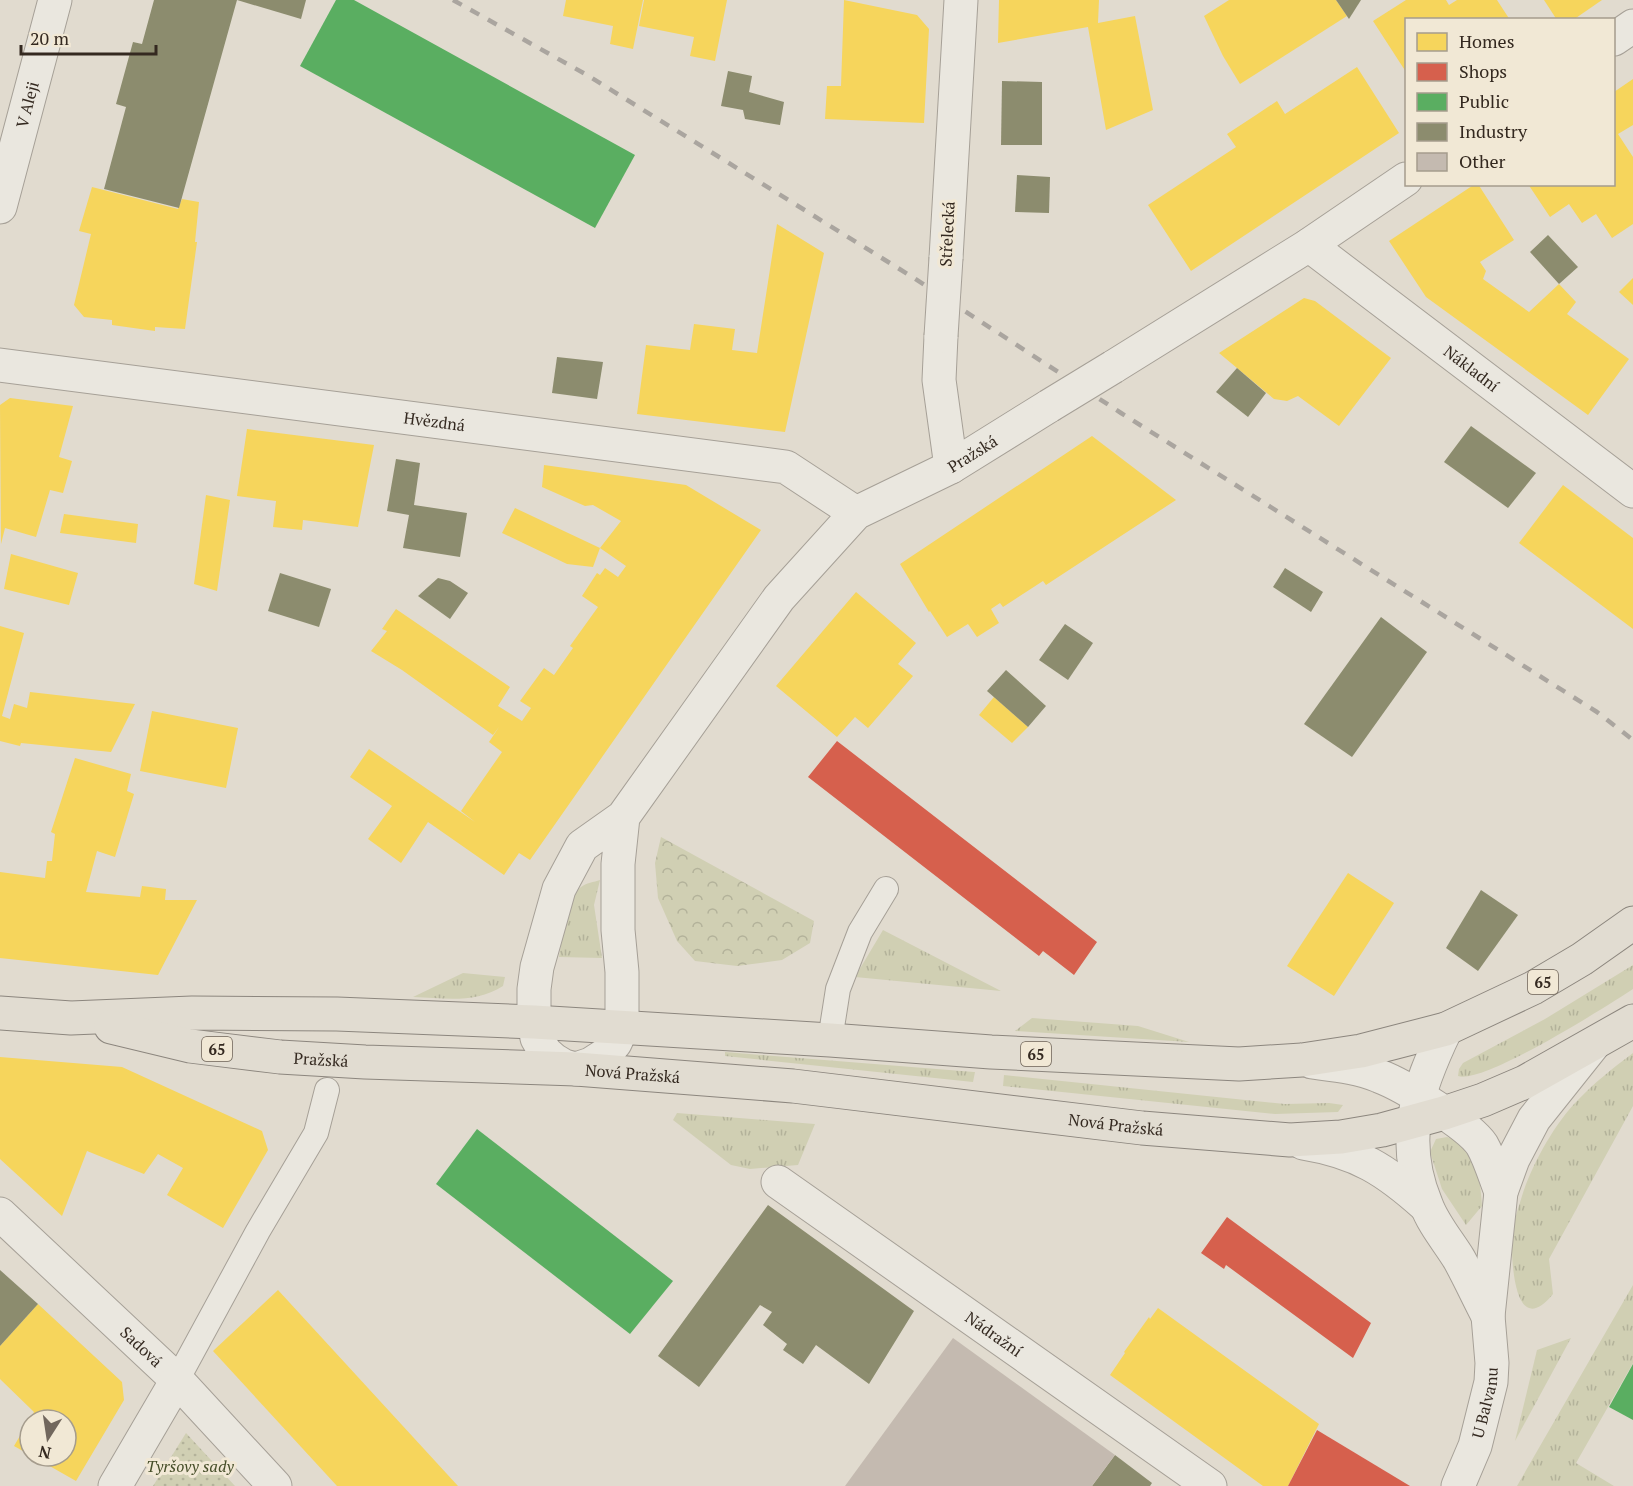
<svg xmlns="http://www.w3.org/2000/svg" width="1633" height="1486" viewBox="0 0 1633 1486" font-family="'PT Serif',serif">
  <defs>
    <pattern id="grass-tufts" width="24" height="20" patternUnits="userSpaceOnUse" patternTransform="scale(1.5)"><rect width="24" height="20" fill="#d0cfb3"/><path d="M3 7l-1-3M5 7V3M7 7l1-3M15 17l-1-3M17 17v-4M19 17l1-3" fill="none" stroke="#b3b29a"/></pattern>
    <pattern id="forest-crowns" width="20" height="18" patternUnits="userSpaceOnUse" patternTransform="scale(1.5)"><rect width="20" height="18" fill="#d0cfb3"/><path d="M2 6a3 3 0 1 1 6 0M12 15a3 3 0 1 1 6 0" fill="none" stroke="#b3b29a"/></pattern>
    <pattern id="park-dots" width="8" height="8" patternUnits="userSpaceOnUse" patternTransform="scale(1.5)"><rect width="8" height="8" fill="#d0cfb3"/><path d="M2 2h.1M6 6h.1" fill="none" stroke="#b3b29a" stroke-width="1.8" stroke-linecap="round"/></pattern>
  </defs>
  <rect width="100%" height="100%" fill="#e1dbcf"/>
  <g fill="url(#grass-tufts)">
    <path d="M600,880L594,905L602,958L559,957C562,941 568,896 581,887C586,883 594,882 600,880Z"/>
    <path d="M883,930L1001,991L855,977Z"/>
    <path d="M1633,965V989C1607,1006 1483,1085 1458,1076L1459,1069L1463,1063L1545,1019Z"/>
    <path d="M463,973L505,977L503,986C475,1004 445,998 413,997Z"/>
    <path d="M1032,1018L1138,1026L1189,1042L1015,1031Z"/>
    <path d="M725,1052L974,1072H975L973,1082L725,1056Z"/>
    <path d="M1633,1053V1106L1549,1259L1553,1294C1514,1342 1511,1259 1512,1236C1513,1223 1518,1209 1522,1196C1531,1166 1555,1123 1577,1101C1594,1083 1613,1068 1633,1053Z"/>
    <path d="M1004,1075L1285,1104L1329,1103L1343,1105L1338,1112L1275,1114L1003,1086Z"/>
    <path d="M677,1113L815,1124L798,1165L750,1169L731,1165L673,1120Z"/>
    <path d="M1447,1137C1451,1139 1457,1140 1461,1143C1478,1155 1481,1187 1482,1206L1466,1225L1442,1189L1430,1152L1436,1139Z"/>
    <path d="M1633,1285V1363L1576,1463L1614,1486H1517Z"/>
    <path d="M1571,1338L1515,1441L1537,1350Z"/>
  </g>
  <path fill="url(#forest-crowns)" d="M661,837L814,921L810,943L782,960L737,966L695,961L677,941L658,898L655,863Z"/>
  <path fill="url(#park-dots)" d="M186,1433L235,1486H153Z"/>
  <g fill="#f6d55c">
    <path d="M566,0H643L633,49L610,44L613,26L563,16Z"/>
    <path d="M644,0H727L715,61L690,56L694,37L639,26Z"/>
    <path d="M844,0L917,15L929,29L924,123L825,119L827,86H841Z"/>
    <path d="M999,0H1099L1098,23L1135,16L1153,110L1106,130L1088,27L998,43Z"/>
    <path d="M1229,0H1336L1347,16L1240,84L1223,56L1204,16Z"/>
    <path d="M1406,0H1446L1449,5L1457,0H1497L1510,20H1406V72L1373,21Z"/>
    <path d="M1544,0H1602L1573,20H1557Z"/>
    <path d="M1357,67L1399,133L1191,271L1148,205L1236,147L1227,134L1256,115L1277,101L1285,114Z"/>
    <path d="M1633,79V125L1618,134L1633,157V224L1612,238L1596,214L1582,223L1569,204L1550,217L1528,184H1614V92Z"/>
    <path d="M1475,184H1478L1514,240L1480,262L1486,271L1483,279L1529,312L1559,284L1576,302L1567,314L1629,359L1588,415L1426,297L1389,241Z"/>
    <path d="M92,187L178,209L182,199L199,202L195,242H197L185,329L155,327V331L112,325V320L84,317L74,305L91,234L79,231Z"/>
    <path d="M777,224L824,253L785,432L637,414L646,345L690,350L694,324L735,329L732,350L757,353Z"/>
    <path d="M1633,278V305L1619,292Z"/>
    <path d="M1304,298L1315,301L1391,358L1339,426L1298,396L1287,401L1274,399L1219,353Z"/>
    <path d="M10,398L73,406L59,457L72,461L63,493L50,490L36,537L5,528L1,544L0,405Z"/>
    <path d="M247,429L374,445L358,527L303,520L302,530L273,527L276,501L237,496Z"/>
    <path d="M1092,436L1176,500L1046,585L1043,581L1003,607L1000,603L991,609L999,623L977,637L968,624L947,637L930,611L929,612L900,564Z"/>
    <path d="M544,465L686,485L761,530L530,860L519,853L504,875L428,822L401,863L368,839L392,806L350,777L369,749L475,822L461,811L502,752L489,742L499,727L493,735L402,670L371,651L387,631L382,629L396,609L510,687L498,706L522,721L531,708L520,701L544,668L554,675L573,648L570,646L598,607L582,596L597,573L600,575L605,568L618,577L626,566L600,548L593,567L567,564L502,533L515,508L600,548L621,521L593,505L585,506L542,487Z"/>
    <path d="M1563,485L1633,538V629L1519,543Z"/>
    <path d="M206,495L230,500L217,591L194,584Z"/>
    <path d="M64,514L138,524L136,543L60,533Z"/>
    <path d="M11,554L78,573L69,605L4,589Z"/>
    <path d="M856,592L916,643L898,664L913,676L868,728L855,717L837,737L776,686Z"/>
    <path d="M0,626L24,633L2,716L10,719L14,704L27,708L30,692L135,704L111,752L21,743L20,746L0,741Z"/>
    <path d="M994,697L1028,727L1012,743L979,715Z"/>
    <path d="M152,711L238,728L226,788L140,771Z"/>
    <path d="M75,758L131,774L127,791L134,794L115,857L97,851L86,892L140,897L142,886L166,889L165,900H197L158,975L0,958V872L45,878L47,861H52L55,834L51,832Z"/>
    <path d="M1348,873L1394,903L1334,996L1287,966Z"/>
    <path d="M0,1057L122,1067L262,1131L268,1150L223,1228L167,1195L183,1168L158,1154L144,1174L87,1151L62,1216L0,1159Z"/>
    <path d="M278,1290L458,1486H337L213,1351Z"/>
    <path d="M38,1304L122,1382L124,1400L76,1481L32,1456H66V1420H30V1455L14,1446L34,1412L0,1379V1346Z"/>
    <path d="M1158,1308L1319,1424L1288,1486H1263L1110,1375L1125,1353L1124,1352L1149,1317L1150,1319Z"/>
  </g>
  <g fill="#d6604d">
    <path d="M837,741L1097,942L1074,975L1043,951L1039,956L808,777Z"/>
    <path d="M1227,1217L1371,1323L1353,1358L1226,1265L1224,1269L1201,1253Z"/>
    <path d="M1317,1430L1410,1486H1288Z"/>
  </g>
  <g fill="#5aae61">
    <path d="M336,0H354L635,155L595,228L300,66Z"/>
    <path d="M477,1129L673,1281L630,1334L436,1184Z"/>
    <path d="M1633,1364V1420L1609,1407Z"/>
  </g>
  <g fill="#8c8c6e">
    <path d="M154,0H237L179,208L104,189L126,107L116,104L133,42L142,44Z"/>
    <path d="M237,0H306L301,19Z"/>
    <path d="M1336,0H1361L1349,19Z"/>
    <path d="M728,71L752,76L749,92L784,102L780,125L745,119L743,110L721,106Z"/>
    <path d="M1002,81L1042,82V145H1001Z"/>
    <path d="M1017,175L1050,177L1049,213L1015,212Z"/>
    <path d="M1548,235L1578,267L1559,284L1530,252Z"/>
    <path d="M557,357L603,362L597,399L552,393Z"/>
    <path d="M1237,368L1266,393L1248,417L1216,392Z"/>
    <path d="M1471,426L1536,473L1508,508L1444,462Z"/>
    <path d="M396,459L420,463L414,505L467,513L460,557L403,548L409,515L387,511Z"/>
    <path d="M1285,568L1323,592L1311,612L1273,587Z"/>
    <path d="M280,573L331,589L319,627L268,611Z"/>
    <path d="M438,578L450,581L468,593L450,619L418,596Z"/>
    <path d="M1381,617L1427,652L1352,757L1304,724Z"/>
    <path d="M1065,624L1093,643L1068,680L1039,660Z"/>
    <path d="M1006,670L1046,706L1028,727L987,691Z"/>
    <path d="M1481,890L1518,915L1478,971L1446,948Z"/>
    <path d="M768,1205L914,1311L869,1384L816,1345L803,1364L783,1350L787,1344L763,1325L772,1312L760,1305L699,1387L658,1356Z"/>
    <path d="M0,1270L38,1304L0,1346Z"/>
    <path d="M1115,1455L1152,1483L1150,1486H1092Z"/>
  </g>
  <path fill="#c4bab0" d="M953,1338L1115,1455L1092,1486H845Z"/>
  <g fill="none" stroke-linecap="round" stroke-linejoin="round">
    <g stroke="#a6a097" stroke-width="26">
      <g id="service">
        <path d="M830,1040L838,989L860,932L886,889"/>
        <path d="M177,1380L258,1231L316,1133L327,1090"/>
      </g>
    </g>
    <g stroke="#a6a097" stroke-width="35">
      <g id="minor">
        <path d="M1614,39L1633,26"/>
        <path id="s1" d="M0,207L55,0"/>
        <path id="s2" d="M1309,245L1633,491"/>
        <path d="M946,258L961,0"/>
        <path d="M941,336L939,380L951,467"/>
        <path id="s3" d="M0,365L786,467L856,513"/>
        <path d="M1113,367L1309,245L1406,179"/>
        <path id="s4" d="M623,817L618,864V930L622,972V1028L615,1043L605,1055L591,1064L576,1069L564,1066L554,1060L545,1052L537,1038L534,1022V989L537,967L559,889L582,846L623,817L779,598L856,513L951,467L1049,406"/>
        <path d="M1446,1029C1417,1089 1399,1139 1426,1204C1433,1224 1448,1241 1459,1259C1469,1277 1478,1297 1488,1316"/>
        <path d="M1312,1062C1335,1065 1358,1067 1379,1076C1403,1085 1469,1125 1482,1145C1490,1159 1495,1177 1501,1192"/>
        <path d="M1303,1143C1358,1152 1386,1170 1426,1206"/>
        <path id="s5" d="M778,1182L1210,1486"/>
        <path id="s6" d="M0,1214L177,1380L275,1486"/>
        <path d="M115,1486L177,1380"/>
        <path id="s7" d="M1458,1486L1475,1446L1491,1382L1492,1363L1488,1316L1501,1192L1513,1159L1534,1119L1593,1045"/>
      </g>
    </g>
    <g stroke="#8c867e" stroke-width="35">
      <g id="primary">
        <path d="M0,1013L71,1018L192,1013L337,1014L534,1022L830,1040L991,1052L1239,1064L1302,1060L1361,1051L1446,1029L1533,988L1582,959L1633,923"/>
        <path id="s8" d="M111,1027L190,1046L280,1057L365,1062L576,1069L793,1086L1142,1128L1290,1140L1341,1137L1382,1130L1444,1113L1483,1100L1525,1082L1633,1021"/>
      </g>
    </g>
    <use href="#service" stroke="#eae7df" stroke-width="24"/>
    <use href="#minor" stroke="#eae7df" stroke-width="33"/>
    <use href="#primary" stroke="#e1dcd1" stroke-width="33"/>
    <path stroke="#aaa59f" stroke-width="4.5" stroke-dasharray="10 10" stroke-linecap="butt" d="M453,0L587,75L914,278L1121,413L1597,712L1633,740"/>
    <g stroke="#a6a097" stroke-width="35" stroke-linecap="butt">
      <g id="minor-bridge">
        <path d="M941,336L946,258"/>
        <path d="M1049,406L1113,367"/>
      </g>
    </g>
    <use href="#minor-bridge" stroke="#eae7df" stroke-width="33"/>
  </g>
  <g text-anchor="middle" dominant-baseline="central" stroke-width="6" stroke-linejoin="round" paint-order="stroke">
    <g fill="#f1e8d5" stroke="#6d6256" stroke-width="1.5">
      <rect x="1528" y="970" width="30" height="24" rx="4.5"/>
      <rect x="202" y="1037" width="30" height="24" rx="4.5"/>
      <rect x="1021" y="1042" width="30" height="24" rx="4.5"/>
    </g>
    <g font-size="15" font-weight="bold" fill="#342920">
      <text x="1543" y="982">65</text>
      <text x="217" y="1049">65</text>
      <text x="1036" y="1054">65</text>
    </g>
    <g font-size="16" fill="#342920" stroke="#f1e8d5">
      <text stroke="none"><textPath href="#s1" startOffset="106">V Aleji</textPath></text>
      <text transform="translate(947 234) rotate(-87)">Střelecká</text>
      <text stroke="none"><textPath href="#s2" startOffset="204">Nákladní</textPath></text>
      <text stroke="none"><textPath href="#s3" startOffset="438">Hvězdná</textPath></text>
      <text stroke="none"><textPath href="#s4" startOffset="1094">Pražská</textPath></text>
      <text stroke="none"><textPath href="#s8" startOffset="213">Pražská</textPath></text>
      <text stroke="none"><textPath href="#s8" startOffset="525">Nová Pražská</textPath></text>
      <text stroke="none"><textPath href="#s8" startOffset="1011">Nová Pražská</textPath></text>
      <text stroke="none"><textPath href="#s5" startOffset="264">Nádražní</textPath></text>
      <text stroke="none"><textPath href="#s6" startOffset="194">Sadová</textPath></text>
      <text stroke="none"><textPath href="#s7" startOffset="88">U Balvanu</textPath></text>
    </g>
    <g font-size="16" font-style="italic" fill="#464e29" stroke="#f1e8d5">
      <text x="190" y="1466">Tyršovy sady</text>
    </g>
  </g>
  <rect x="1405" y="18" width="210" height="168" fill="#f1e8d5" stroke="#a59c8d" stroke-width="1.5"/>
  <rect x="1417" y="33" width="30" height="18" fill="#f6d55c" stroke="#a59c8d" stroke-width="1.5"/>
  <text x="1459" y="48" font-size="18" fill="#342920">Homes</text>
  <rect x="1417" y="63" width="30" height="18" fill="#d6604d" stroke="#a59c8d" stroke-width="1.5"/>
  <text x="1459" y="78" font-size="18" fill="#342920">Shops</text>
  <rect x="1417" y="93" width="30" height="18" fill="#5aae61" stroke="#a59c8d" stroke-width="1.5"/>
  <text x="1459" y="108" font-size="18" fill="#342920">Public</text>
  <rect x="1417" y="123" width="30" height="18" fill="#8c8c6e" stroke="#a59c8d" stroke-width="1.5"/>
  <text x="1459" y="138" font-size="18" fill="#342920">Industry</text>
  <rect x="1417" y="153" width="30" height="18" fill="#c4bab0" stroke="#a59c8d" stroke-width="1.5"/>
  <text x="1459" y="168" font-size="18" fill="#342920">Other</text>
  <g transform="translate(48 1438) rotate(192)"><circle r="28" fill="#f1e8d5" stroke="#a59c8d" stroke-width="1.5"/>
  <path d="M0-4.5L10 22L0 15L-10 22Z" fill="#71675d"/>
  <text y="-9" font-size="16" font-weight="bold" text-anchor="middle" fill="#342920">N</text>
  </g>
  <path d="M21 45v9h135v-9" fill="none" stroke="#342920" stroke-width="3"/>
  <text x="30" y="45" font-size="18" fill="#342920" stroke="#f1e8d5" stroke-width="4.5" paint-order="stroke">20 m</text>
</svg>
